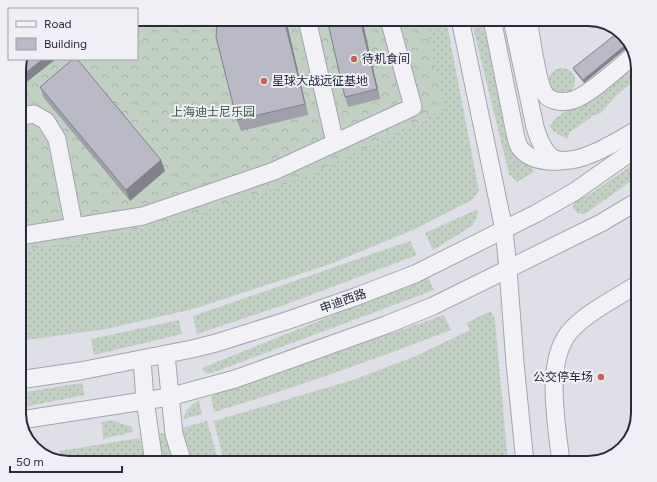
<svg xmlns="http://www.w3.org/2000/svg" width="657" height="482" viewBox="0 0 657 482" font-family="Figtree,'Noto Sans SC',sans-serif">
  <defs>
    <pattern id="grass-dots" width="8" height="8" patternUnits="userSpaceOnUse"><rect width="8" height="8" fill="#c1d0c3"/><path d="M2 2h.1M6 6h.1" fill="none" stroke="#a6b3a8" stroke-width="1.8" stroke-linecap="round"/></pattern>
    <pattern id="forest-crowns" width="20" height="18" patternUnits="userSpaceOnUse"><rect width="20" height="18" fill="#c1d0c3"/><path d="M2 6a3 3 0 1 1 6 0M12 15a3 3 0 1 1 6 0" fill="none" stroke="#a6b3a8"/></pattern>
  </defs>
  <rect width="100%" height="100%" fill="#dfdfe7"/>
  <g fill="url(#grass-dots)">
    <path d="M408,19H446L479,191L472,200L415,229L328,265L193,309L106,329L19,341V247Z"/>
    <path d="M471,19H482L509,143L517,158L535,171L517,182L509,174Z"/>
    <path d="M636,60L638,69V78L616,96L601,113L594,115L576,128L570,132L567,139L553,131L550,126L555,119Z"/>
    <circle cx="562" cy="81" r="13"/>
    <path d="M638,161V176L585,214L577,213L573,207L575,201L590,194Z"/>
    <path d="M478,209L477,217L472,226L433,250L425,233Z"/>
    <path d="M410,241L417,255L287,304L197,334L193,316Z"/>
    <path d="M428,277L434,290L212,373H205L202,368Z"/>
    <path d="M491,311L495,320L508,463H398L395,462L375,463H224L214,421L353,380L416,356L470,330L466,323Z"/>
    <path d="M444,315L451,330C373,360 294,388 214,412L211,396Z"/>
    <path d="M179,320L182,334L94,355L91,339Z"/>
    <path d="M82,383L85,395L19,408V393Z"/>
    <path d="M199,400L202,414L183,419C186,409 191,405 199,400Z"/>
    <path d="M111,420L132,427L133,432L103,439L102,422Z"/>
    <path d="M207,421L218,459L214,463H194L190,456L181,428Z"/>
    <path d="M167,433L176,463H160L154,434Z"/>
    <path d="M140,438L145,463H69L59,460V451Z"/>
  </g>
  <path fill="url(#forest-crowns)" d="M137,19H425L445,109C396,134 347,158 297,180C281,186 265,191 249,197C176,222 95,242 19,251V66L22,59H137Z"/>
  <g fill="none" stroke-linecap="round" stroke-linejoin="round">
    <g stroke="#a5a5b1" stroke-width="19">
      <g id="minor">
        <path d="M307,19L335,143"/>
        <path d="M460,19L504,230L508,269L515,363L525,463"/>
        <path d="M492,19L515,133C516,137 517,144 520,148C530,161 547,162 561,161"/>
        <path d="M512,19L535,127C538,137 543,152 553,158C575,169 619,140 638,129"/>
        <path d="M528,19C531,34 537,84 545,94C550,102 565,103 573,100C591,94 619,67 635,54"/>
        <path d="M19,118L21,116L34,114L46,121L57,139L74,227"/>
        <path d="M19,236L143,216L274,171L413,107L389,19"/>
        <path d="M166,355L174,434L183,463"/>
        <path d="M142,359L145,400L154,463"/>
        <path d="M19,380L80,371L192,349L216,343L286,321L355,297L415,274L537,213L574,192L638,147"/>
        <path d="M21,420L169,397L235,379L386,325L433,306L601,223L638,201"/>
        <path d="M561,463C557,425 543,359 572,329C591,310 616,298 638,284"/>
      </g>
    </g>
    <use href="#minor" stroke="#f2f2f6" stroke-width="17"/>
  </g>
  <g fill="#a0a0ab">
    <path d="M362,19L380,99L348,107L345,97Z"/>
    <path d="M288,28L308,115L241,131L237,120Z"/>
    <path d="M620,31L631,45L629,46L584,83L574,71L573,68Z"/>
    <path d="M40,87L161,160L165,171L130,201L44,98Z"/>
  </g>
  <g fill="#82828b">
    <path d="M284,19L288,28L308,115L305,104Z"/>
    <path d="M360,19H362L380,99L377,89Z"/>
    <path d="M628,43L629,46L584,83L583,80Z"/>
    <path d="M43,59H56L19,88V78Z"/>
    <path d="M161,160L165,171L130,201L126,190Z"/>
  </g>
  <g fill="#babac7" stroke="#82828b">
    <path d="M219,19H284L305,104L237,120L216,37L217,24Z"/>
    <path d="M327,19H360L377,89L345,97Z"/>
    <path d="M620,31L629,43H628L583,80L573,68Z"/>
    <path d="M22,59H43L19,78V66Z"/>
    <path d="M73,59H77L161,160L126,190L40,87Z"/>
  </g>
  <g fill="#c3674e" stroke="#efeff5" stroke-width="1.5">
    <circle cx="354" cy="59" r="4"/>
    <circle cx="264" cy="81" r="4"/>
    <circle cx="601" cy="377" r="4"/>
  </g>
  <g text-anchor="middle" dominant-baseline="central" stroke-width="4" stroke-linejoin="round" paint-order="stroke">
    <g font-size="12" fill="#2a293d" stroke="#efeff5" text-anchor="start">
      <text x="362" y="59">待机食间</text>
      <text x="272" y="81">星球大战远征基地</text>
      <text x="593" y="377" text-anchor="end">公交停车场</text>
    </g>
    <g font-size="12" fill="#38583e" stroke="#efeff5">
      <text x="213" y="112">上海迪士尼乐园</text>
    </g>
    <g font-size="12" fill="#2a293d" stroke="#efeff5">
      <text transform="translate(343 301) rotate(-20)">申迪西路</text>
    </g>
  </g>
  <path d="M0 0H657V482H0ZM69 26H588A43 43 0 0 1 631 69V413A43 43 0 0 1 588 456H69A43 43 0 0 1 26 413V69A43 43 0 0 1 69 26Z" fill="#efeff5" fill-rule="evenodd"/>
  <path fill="none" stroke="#2a293d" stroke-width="2" d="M69 26H588A43 43 0 0 1 631 69V413A43 43 0 0 1 588 456H69A43 43 0 0 1 26 413V69A43 43 0 0 1 69 26Z"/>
  <rect x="8" y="8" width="130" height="52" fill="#efeff5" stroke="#a0a0ab"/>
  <rect x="16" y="21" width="20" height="6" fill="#f2f2f6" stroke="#a0a0ab"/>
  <text x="44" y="28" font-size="12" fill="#2a293d">Road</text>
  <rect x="16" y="38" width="20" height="12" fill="#babac7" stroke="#a0a0ab"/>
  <text x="44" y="48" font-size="12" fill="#2a293d">Building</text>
  <path d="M10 466v6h112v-6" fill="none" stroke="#2a293d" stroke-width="2"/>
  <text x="16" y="466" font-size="12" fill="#2a293d" stroke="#efeff5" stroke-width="3" paint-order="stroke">50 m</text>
</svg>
